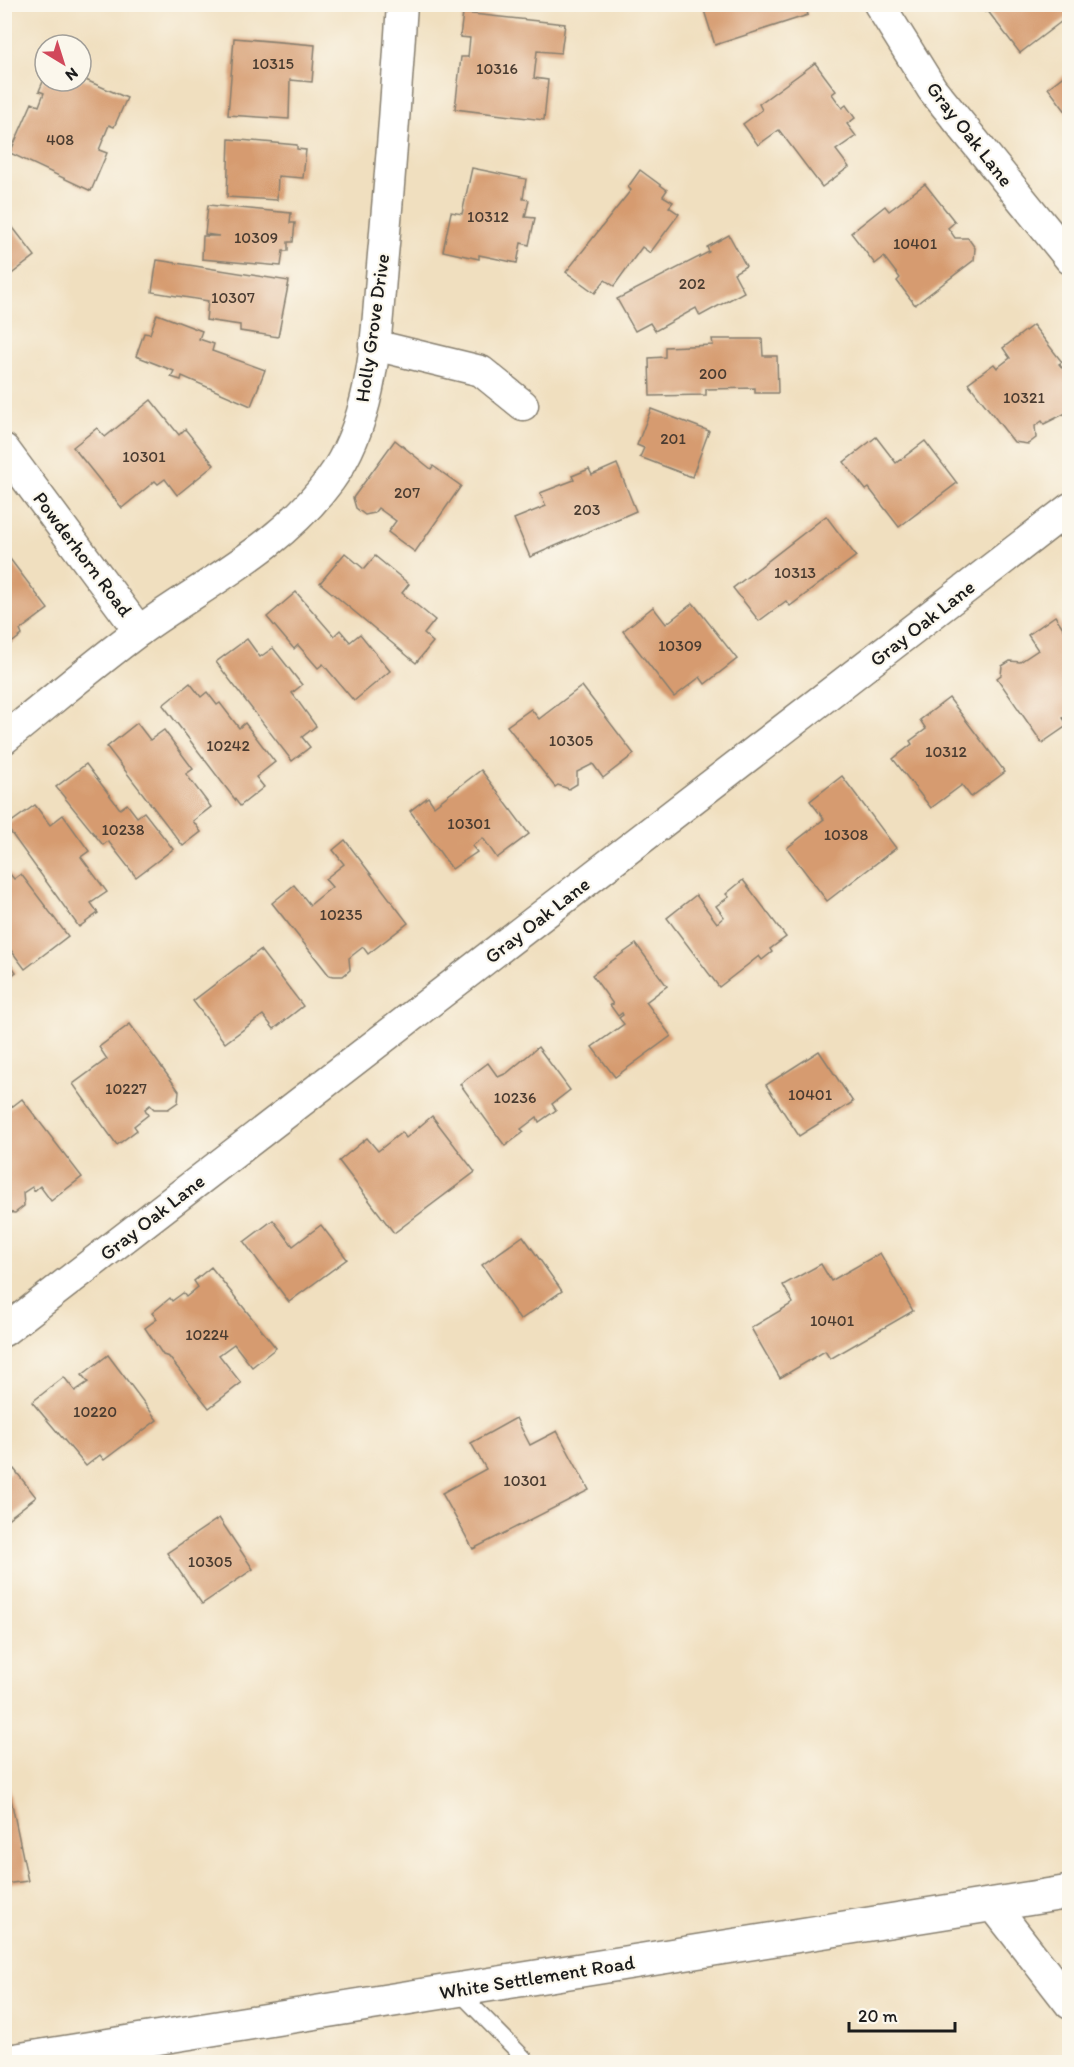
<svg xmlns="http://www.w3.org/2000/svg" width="1074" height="2067" viewBox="0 0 1074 2067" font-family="Itim,sans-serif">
  <rect width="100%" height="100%" fill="#fbf7ec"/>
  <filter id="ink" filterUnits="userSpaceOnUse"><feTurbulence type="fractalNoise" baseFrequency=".0167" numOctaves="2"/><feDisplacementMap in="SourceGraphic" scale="12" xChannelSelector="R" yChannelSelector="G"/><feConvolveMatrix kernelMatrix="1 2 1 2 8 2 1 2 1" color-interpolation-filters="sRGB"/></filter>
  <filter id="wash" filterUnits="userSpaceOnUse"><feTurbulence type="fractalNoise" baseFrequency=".008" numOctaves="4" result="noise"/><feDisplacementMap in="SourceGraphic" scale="24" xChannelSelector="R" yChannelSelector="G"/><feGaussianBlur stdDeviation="1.35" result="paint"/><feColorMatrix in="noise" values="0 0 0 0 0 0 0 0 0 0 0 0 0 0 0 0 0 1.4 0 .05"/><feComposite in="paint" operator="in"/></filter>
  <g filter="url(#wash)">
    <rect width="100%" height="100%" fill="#f0dfbf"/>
    <g id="blocks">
      <g fill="#d69b6f">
        <path d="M702,4H805L808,15L715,45Z"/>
        <path d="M979,4H1070V15L1020,53L987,10L985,12Z"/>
        <path d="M463,13L565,24L561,53L537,51L534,78L548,80L544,120L455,109L461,57H468L470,38L460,37Z"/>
        <path d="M234,38L315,45L312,82L290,80L289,119L228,115Z"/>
        <path d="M815,63L836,91L832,94L842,108L846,105L855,118L847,124L856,136L836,150L849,167L822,187L779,130L758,145L743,124L762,110L759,104Z"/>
        <path d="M1070,71V117L1048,88Z"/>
        <path d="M45,77V81H81V78L127,98L114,127L109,125L99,150L107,153L91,191L10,153L32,103L39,106L44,93L39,91Z"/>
        <path d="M229,139L297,145V149L306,150L303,178L278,176L277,200L227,197Z"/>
        <path d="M472,168L526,179L523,199L529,200L525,217L535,218L529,245L521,243L517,263L479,255V259L443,251L451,212L462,214Z"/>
        <path d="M640,170L667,190L663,196L673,202L669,207L679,214L650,253L642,247L614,286L605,280L595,293L566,272L631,190L628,187Z"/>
        <path d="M925,184L955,222L948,228L955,238H968L975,248L974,260L915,305L897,281L900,278L884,257L875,264L851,233L885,206L889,211Z"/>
        <path d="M208,205L291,213L290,223H295L293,242H288V251H283L281,266L202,259L203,236H219L205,234Z"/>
        <path d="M4,216L35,256L9,276L4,270Z"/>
        <path d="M729,235L746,266L734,273L744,292L700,316L696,308L655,331L650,323L635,331L617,299L709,252L707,247Z"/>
        <path d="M157,260L289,281L278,337L240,331V325L206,320L208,301L152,292Z"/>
        <path d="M157,314L202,331L199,339L214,344L212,351L265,370L251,406L182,376L181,380L171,377L174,371L136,356L144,333L150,334Z"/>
        <path d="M1033,325L1062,362L1059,364L1070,378V411L1044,424L1042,421L1035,426L1036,438L1028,444L1014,442L968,383L994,364L997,368L1010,358L1003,348Z"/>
        <path d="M712,339H762L763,356H777L778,393H755V388L706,389V395L650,396L649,358L665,357V347L713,345Z"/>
        <path d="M151,400L179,435L185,429L214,465L177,495L165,479L158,484L155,481L122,508L73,447L97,428L105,437Z"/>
        <path d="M651,409L709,431L692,477L640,457L644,448L637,445Z"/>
        <path d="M876,437L896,463L925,441L957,483L899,527L869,488L866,490L844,462Z"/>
        <path d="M395,440L431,469L433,466L461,486L415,552L388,532L396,521L378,508L374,513L365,515L356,508L353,498Z"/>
        <path d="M617,464L636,511L530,557L514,519L546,506L540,493L574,480L572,476L589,469L592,475Z"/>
        <path d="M826,516L856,556L790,606L786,601L759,621L733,588Z"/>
        <path d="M4,551L48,609L20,630L22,635L10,644L4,637Z"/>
        <path d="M345,553L364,569L375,556L409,584L402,593L435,620L424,634L433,642L416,663L320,583Z"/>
        <path d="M296,592L334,636L340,630L350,642L360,634L390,671L354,701L323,664L318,668L298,645L294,649L267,617Z"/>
        <path d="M693,603L737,659L705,684L700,677L674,697L623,631L653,607L666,624Z"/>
        <path d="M1055,616L1070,638V713L1063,718L1068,725L1042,743L997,678L1001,675L1002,666L1010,661L1020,662L1038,650L1028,635Z"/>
        <path d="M247,639L260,657L273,648L302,685L292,693L316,726L302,737L310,747L292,761L216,662Z"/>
        <path d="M190,683L201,697L207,692L217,705L220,703L239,728L245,723L275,762L256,777L264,787L240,806L163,705Z"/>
        <path d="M582,686L634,754L603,778L593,764L577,772V784L569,789L558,785L555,787L507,726L531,709L539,719Z"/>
        <path d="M949,698L1005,772L971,797L962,785L931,808L893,759L912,744L910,741L926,729L920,720Z"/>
        <path d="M137,723L150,740L164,730L193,769L186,774L211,807L193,821L201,832L183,846L107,747Z"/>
        <path d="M86,764L120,809L127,804L137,817L144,812L173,849L136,877L108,841L103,845L56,787Z"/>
        <path d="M481,770L529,834L497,858L483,838L472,846L477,852L452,869L410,811L428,797L434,806Z"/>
        <path d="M842,776L896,848L827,901L787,848L824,819L810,801Z"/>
        <path d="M35,805L50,825L63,815L89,851L81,857L107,892L91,903L98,913L79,927L6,826Z"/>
        <path d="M345,840L408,923L368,954L363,947L349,958L350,970L343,976H333L329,975L272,903L294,885L310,905L332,887L325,879L344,864L333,850Z"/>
        <path d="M9,873L14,879L21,874L68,936L25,969L4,941V877Z"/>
        <path d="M743,880L786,937L770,949L772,952L762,960L759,956L719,987L667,918L696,895L717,923L724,917L716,906L729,897L726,894Z"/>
        <path d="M636,944L667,986L646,1002L671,1036L615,1077L592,1047L624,1024L619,1018L623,1015L622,1013L618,1016L610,1005L613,1004L592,975Z"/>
        <path d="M260,950L303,1006L274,1029L263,1015L225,1043L193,1001Z"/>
        <path d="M5,957L16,972L5,981Z"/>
        <path d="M130,1024L179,1091L178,1102L168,1109H154L150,1105L145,1109L148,1115L134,1126L137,1130L117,1145L73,1084L107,1059L99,1047Z"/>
        <path d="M538,1047L570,1090L552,1104L556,1110L539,1122L537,1117L521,1129L524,1132L505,1146L460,1084L488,1063L498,1077L507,1073Z"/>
        <path d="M819,1051L853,1102L799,1136L766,1085Z"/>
        <path d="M22,1099L82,1177L51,1201L40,1186L34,1191L32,1187L23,1193L24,1206L15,1213L4,1212V1113Z"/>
        <path d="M432,1116L475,1172L394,1233L339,1161L367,1138L378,1151L402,1132L406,1138Z"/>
        <path d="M273,1220L293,1246L321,1225L347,1259L289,1302L244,1242Z"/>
        <path d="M523,1236L562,1291L520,1320L482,1265Z"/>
        <path d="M880,1253L913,1311L830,1359L825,1351L780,1378L751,1328L793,1303L783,1285L821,1264L831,1281Z"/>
        <path d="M211,1267L276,1348L252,1367L234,1344L219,1355L241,1383L209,1408L169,1357L163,1355L145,1328L157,1319L152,1313L170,1298L172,1301L183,1293L186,1297L198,1287L194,1281Z"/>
        <path d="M108,1355L157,1420L104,1460L100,1455L86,1466L32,1402L64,1377L75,1391L88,1382L82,1375Z"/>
        <path d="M516,1418L530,1445L557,1431L589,1490L473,1549L442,1493L486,1469L471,1443Z"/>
        <path d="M14,1469L36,1497L5,1521V1476Z"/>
        <path d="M219,1518L253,1569L202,1604L167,1553Z"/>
        <path d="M4,1766L28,1881L4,1884Z"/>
      </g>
    </g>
  </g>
  <g filter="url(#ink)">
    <use href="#blocks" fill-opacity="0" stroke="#867e6e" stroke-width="1.5"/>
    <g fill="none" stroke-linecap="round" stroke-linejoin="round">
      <g stroke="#867e6e" stroke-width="18">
        <path id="service" d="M457,1990L528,2062"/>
      </g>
      <g stroke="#867e6e" stroke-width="33">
        <g id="minor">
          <path d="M879,4L932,89L1070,259"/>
          <path d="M374,345L481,371L523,405"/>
          <path d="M4,449L139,631"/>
          <path d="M4,739C49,703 93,665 139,631C205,583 280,548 330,480C378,415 376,321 384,244C391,164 397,85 402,4"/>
          <path d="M4,1331L1070,508"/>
          <path d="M993,1905L1070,2004"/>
        </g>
      </g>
      <g stroke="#867e6e" stroke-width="36">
        <path id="secondary" d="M5,2062L1070,1892"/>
      </g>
      <use href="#service" stroke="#fff" stroke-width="15"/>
      <use href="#minor" stroke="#fff" stroke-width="30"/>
      <use href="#secondary" stroke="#fff" stroke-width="33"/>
    </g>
  </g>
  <g text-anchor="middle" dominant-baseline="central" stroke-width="4.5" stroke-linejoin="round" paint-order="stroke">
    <g font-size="16" fill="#4a3c31">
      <text x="273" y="63">10315</text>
      <text x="497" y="68">10316</text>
      <text x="60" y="139">408</text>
      <text x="488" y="216">10312</text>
      <text x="256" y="237">10309</text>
      <text x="915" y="243">10401</text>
      <text x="692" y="283">202</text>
      <text x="233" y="297">10307</text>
      <text x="713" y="373">200</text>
      <text x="1024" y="397">10321</text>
      <text x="673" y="438">201</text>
      <text x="144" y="456">10301</text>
      <text x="407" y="492">207</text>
      <text x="587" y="509">203</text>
      <text x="795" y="572">10313</text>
      <text x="680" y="645">10309</text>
      <text x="571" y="740">10305</text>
      <text x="228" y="745">10242</text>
      <text x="946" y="751">10312</text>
      <text x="469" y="823">10301</text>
      <text x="123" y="829">10238</text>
      <text x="846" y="834">10308</text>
      <text x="341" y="914">10235</text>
      <text x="126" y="1088">10227</text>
      <text x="810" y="1094">10401</text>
      <text x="515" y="1097">10236</text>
      <text x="832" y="1320">10401</text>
      <text x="207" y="1334">10224</text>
      <text x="95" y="1411">10220</text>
      <text x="525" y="1480">10301</text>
      <text x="210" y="1561">10305</text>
    </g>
    <g font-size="20" fill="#1c1c1c" stroke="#fbf7ec">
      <text transform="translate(970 134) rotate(52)">Gray Oak Lane</text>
      <text transform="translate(372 328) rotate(-82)">Holly Grove Drive</text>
      <text transform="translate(83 554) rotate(53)">Powderhorn Road</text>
      <text transform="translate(922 623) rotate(-38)">Gray Oak Lane</text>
      <text transform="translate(537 920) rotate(-38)">Gray Oak Lane</text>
      <text transform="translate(152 1217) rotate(-38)">Gray Oak Lane</text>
      <text transform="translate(537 1977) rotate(-9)">White Settlement Road</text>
    </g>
  </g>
  <rect width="1074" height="2067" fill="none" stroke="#fbf7ec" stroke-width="24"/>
  <g transform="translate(63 63) rotate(142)"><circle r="28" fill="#fbf7ec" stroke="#a29f99" stroke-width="1.5"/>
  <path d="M0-4.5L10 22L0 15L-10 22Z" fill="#d1495b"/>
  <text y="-9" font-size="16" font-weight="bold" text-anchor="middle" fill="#1c1c1c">N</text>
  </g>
  <path d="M849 2022v9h106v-9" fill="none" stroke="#1c1c1c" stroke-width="3"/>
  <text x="858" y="2022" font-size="18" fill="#1c1c1c" stroke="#fbf7ec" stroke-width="4.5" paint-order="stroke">20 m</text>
</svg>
